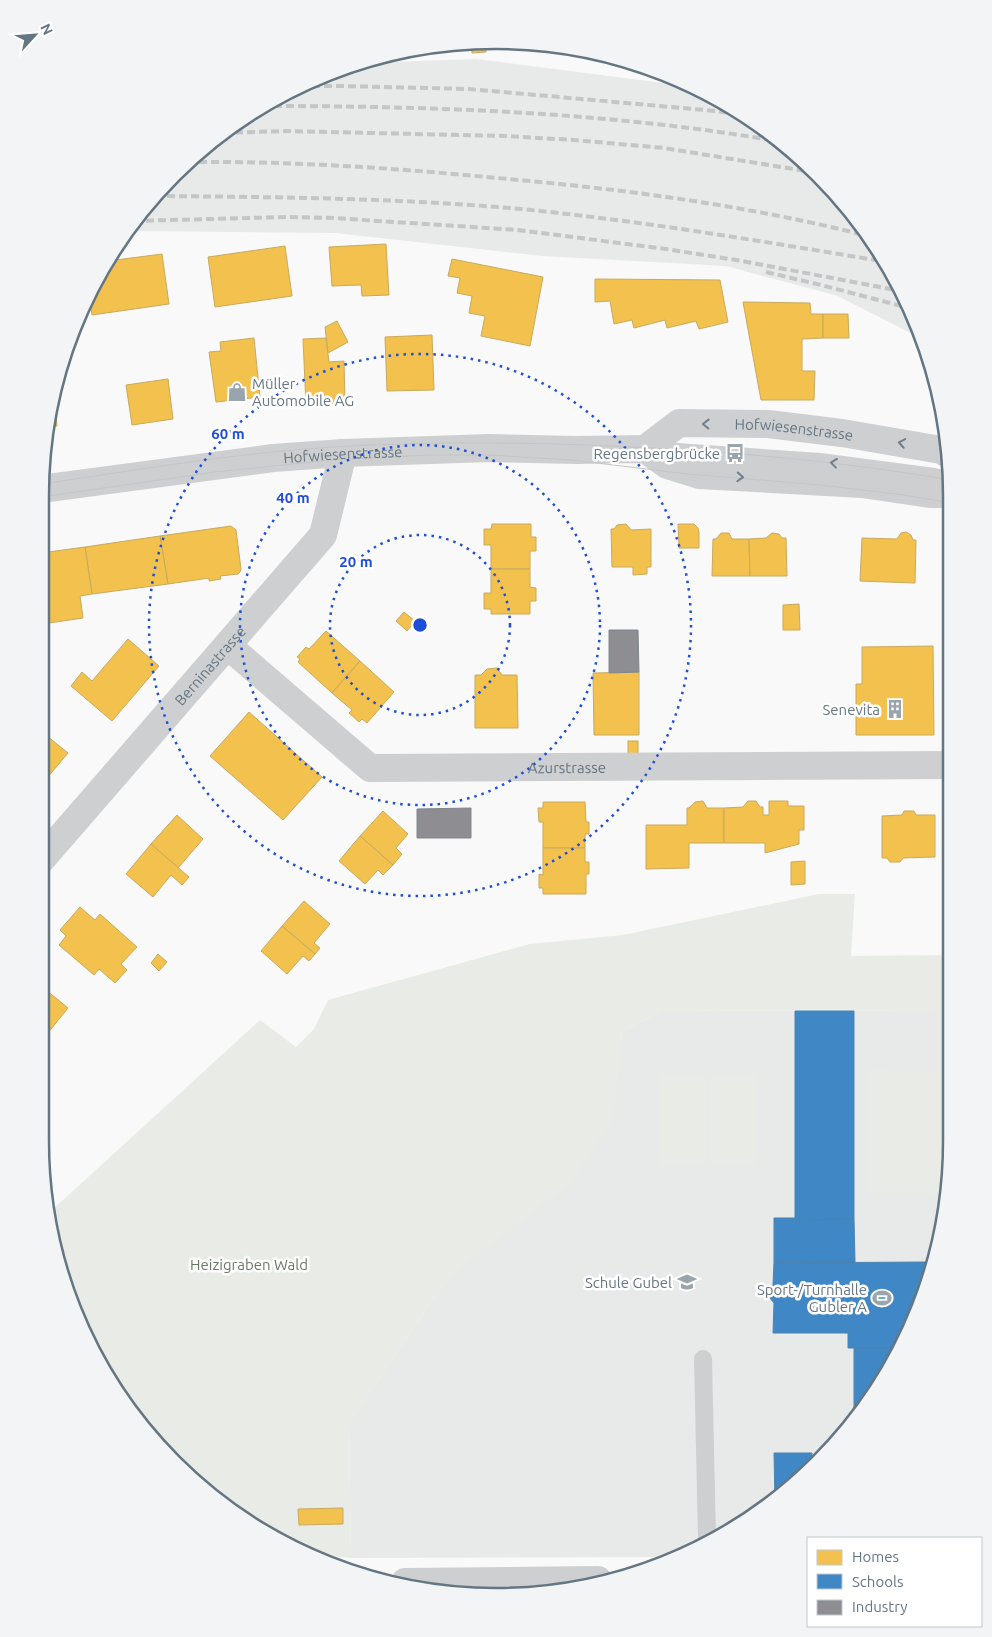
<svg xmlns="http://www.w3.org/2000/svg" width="992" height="1637" viewBox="0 0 992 1637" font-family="Ubuntu,sans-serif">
  <rect width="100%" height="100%" fill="#f9f9f9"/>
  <g fill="#e8e9e9">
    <path d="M476,59L694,87L750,117L839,195L891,268L924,340L838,296L726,266L542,256L335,233L127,231L174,173L243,117L322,75L361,63Z"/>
    <path d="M939,1010L951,1031V1171L928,1288L875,1395L773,1503L672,1557L351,1558L349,1422L450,1275L613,1118L622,1032L661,1011Z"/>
  </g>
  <g fill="#e8ebe6">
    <path d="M819,894H855L851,956L951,955V1031L938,1010L661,1011L622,1032L614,1118L568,1186L450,1275L349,1422L351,1558L316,1555L219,1503L134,1418L64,1287L51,1211L260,1020L296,1047L314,1029L328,1000L530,944L623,935Z"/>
    <path d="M869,1070L949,1071V1182L946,1194L869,1193Z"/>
    <path d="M659,1074H705L706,1165L659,1166Z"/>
    <rect x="710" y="1074" width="46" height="91"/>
  </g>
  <g fill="#f2c14e" stroke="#c8aa5e">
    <path d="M485,41L486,52L472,53L471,42Z"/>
    <path d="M512,42L545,45L546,47L512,49Z"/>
    <path d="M386,244L389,295L362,296L361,285L332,286L329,247Z"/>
    <path d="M285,246L292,296L215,307L208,257Z"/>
    <path d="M162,254L169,304L92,315L89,298L108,261Z"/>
    <path d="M452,259L543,277L530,346L481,336L485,316L469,313L472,296L457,293L460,278L448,276Z"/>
    <path d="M595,279L720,280L728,322L699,329L696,321L667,328L665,320L634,328L632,320L614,324L610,301L595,302Z"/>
    <path d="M743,302L810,303L811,314H823V338L802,339V371H815L814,400H761Z"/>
    <path d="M823,314H848L849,338H823Z"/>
    <path d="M337,321L348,342L328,353L325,327Z"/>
    <path d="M432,335L434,390L387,391L385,337Z"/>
    <path d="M254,338L260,397L216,402L209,352L221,351L220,342Z"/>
    <path d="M326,338L329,362L344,361L345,403L306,405L303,339Z"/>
    <path d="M168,379L173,419L132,425L126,385Z"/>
    <path d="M54,402L57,426L49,427Z"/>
    <path d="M492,524H531V537H536V551H530V569H491V545H484V529H491Z"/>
    <path d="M626,524L631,530L651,529V567H647V574L633,575V567H612L611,529H614L617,525Z"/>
    <path d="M678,524H694L698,528L699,533V548H679Z"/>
    <path d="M231,526L236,530L241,569L240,572L238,574L220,576L221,579L209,581V578L168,584L160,536Z"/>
    <path d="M906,532L911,535L913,540H916L915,583L860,581L862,538L897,539L901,533Z"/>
    <path d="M721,533H729L732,539H749L750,576H712L713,539H716Z"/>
    <path d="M772,533L779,534L782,538H786L787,576H750L749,539L766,538Z"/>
    <path d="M160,536L168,584L92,594L85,547Z"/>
    <path d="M85,547L92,594L80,596L83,618L42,624L41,553Z"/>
    <path d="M491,569H530V587L536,588V601H530V614H491V609H484V593H491Z"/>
    <path d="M799,604L800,630H783V605Z"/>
    <path d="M404,612L415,621L407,631L396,621Z"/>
    <path d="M326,631L360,661L332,693L298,662L300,659L297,657L306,647L309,649Z"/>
    <path d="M128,639L159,666L112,721L71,686L82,672L92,681Z"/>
    <path d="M933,646L934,735H856V684H862V647Z"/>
    <path d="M360,661L394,692L367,723L362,719L359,722L349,713L352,710L332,693Z"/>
    <path d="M497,668L502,675H517L518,728H475V675H481L487,669Z"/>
    <path d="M639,672V735H594L593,673Z"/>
    <path d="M249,712L322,777L283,820L210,756Z"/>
    <path d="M41,731L68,753L42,784L41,783Z"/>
    <rect x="628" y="741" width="10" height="17"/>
    <path d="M703,801L707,808H724V843H689V868L646,869V825H687V808H689L695,802Z"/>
    <path d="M748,801H756L760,807H763V815H769V801H788V806H804V830H799V844L765,853V843H724V808L743,807Z"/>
    <path d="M543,802H585L586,822H589V834H585V848H543V822H539L538,808H543Z"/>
    <path d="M383,811L408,834L396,848L402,854L393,865L360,836Z"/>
    <path d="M904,811H914L916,815H935V857L903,858L900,862H890L887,858H882V816L902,815Z"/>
    <path d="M177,815L203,839L178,868L151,844Z"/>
    <path d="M360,836L393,865L383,875L378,870L365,884L339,861Z"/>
    <path d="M151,844L189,877L182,885L171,875L153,897L126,874Z"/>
    <path d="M543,848H585V862H589V874H586V894H543V888H539V874L543,875Z"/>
    <path d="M805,861V884L791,885V862Z"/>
    <path d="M304,901L330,924L314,943L320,948L315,954L282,926Z"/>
    <path d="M80,907L95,920L100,914L137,947L121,964L127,970L115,983L99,969L94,975L59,945L66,936L60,930Z"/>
    <path d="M282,926L315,954L309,961L303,956L287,974L261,951Z"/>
    <path d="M158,954L167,962L159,971L151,963Z"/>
    <path d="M40,985L68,1008L43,1039L40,1037Z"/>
    <path d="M343,1508V1524L299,1525L298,1509Z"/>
  </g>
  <g fill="#3f88c5" stroke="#4a83b1">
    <path d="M795,1011H854V1219L795,1220Z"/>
    <path d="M774,1218H795V1220L854,1219L855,1262L774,1263Z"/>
    <path d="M926,1262V1291L898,1348H848V1333H773L774,1303L769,1297V1289L773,1285L774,1263Z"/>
    <path d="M854,1348H894V1356L875,1395L854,1417Z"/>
    <path d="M774,1453H812V1461L775,1502Z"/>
  </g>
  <g fill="#8d8d92" stroke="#81868e">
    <path d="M609,630H638L639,672L609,673Z"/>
    <path d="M471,808V838H417V809Z"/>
  </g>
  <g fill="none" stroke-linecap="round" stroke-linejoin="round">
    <g stroke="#cecfd0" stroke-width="18">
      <path d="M648,450L820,462L934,477L951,480"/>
      <path d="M703,1359L707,1538"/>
    </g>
    <g stroke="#cecfd0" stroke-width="28">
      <path id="s1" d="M228,646L370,768L951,765"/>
      <path id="s2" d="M40,861L323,535L343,453"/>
      <path d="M405,1582L598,1580"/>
    </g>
    <g stroke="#cecfd0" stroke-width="28">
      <path id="s3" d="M645,449L679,423L768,424L842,433L941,450L949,455"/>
      <path id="s4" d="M41,489L273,458L343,453L489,448L576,450L645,449L667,465L699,475L862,484L930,494H951"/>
    </g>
    <g stroke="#c3c5c6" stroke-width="1">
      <path d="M41,484C138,470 235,453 333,447C432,441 532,442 631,447C738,452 845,462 951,480"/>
      <path d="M41,497L215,472L332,460L429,455H489L572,460L688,474L821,485L904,495L951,503"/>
    </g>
    <g stroke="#c3c5c6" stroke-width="4" stroke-dasharray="8 4" stroke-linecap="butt">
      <path d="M300,86H342L469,89L716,111L746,115"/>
      <path d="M262,106C435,106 607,112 777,141"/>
      <path d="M223,133L284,131L505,136L574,140L664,148L812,172"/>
      <path d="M187,162C291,161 394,168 497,178C622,189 746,205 868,236"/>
      <path d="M155,196C277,197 399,198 521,209C643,221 766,242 887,262"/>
      <path d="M134,221L286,217L333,218L518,230L666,249L742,261L901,291"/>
      <path d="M766,272L821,285L909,308"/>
    </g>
  </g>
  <defs><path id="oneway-chevron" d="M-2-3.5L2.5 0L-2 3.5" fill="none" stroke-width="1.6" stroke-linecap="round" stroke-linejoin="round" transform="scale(1.25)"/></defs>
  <g stroke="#707f8b">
    <use href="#oneway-chevron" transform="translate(706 424) rotate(-179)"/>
    <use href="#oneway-chevron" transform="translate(902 443) rotate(-170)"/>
    <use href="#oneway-chevron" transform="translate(834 463) rotate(-173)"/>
    <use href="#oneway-chevron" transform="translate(740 477) rotate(3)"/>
  </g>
  <g fill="none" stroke="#1d4ed8" stroke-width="2.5" stroke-dasharray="2.5 5">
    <circle cx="420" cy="625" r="90"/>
    <circle cx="420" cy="625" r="180"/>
    <circle cx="420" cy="625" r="271"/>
  </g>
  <defs>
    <g id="shop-bare" transform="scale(1.5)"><path d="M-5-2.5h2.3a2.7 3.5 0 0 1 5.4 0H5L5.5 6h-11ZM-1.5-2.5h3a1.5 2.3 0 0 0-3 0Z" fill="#99a4ac" stroke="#fff" stroke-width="2.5" paint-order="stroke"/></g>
    <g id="bus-bare" transform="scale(1.5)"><path d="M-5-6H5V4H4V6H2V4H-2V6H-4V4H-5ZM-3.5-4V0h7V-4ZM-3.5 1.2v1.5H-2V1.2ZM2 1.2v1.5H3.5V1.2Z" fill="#99a4ac" stroke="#fff" stroke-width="2.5" paint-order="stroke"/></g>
    <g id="building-bare" transform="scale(1.5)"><path d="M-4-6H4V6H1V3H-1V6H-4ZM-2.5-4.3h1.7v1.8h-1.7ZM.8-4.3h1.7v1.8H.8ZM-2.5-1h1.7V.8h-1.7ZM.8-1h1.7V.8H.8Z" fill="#99a4ac" stroke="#fff" stroke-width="2.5" paint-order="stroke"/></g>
    <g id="school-bare" transform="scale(1.5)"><path d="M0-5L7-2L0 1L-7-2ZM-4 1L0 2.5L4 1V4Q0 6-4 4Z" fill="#99a4ac" stroke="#fff" stroke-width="2.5" paint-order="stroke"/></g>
    <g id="stadium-bare" transform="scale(1.5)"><path d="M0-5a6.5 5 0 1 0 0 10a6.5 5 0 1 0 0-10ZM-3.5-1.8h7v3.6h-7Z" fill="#99a4ac" stroke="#fff" stroke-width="2.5" paint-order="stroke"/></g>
  </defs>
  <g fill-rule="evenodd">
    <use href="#shop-bare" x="237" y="392"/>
    <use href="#bus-bare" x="735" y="453"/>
    <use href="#building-bare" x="895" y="709"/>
    <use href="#school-bare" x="687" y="1282"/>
    <use href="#stadium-bare" x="882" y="1298"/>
  </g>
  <g text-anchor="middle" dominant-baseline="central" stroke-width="5" stroke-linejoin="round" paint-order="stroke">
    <g font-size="15" fill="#657683" stroke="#fff" text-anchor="end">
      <text x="252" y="383" text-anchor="start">Müller<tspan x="252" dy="17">Automobile AG</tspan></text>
      <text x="720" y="453">Regensbergbrücke</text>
      <text x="880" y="709">Senevita</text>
      <text x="672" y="1282">Schule Gubel</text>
      <text x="867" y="1289">Sport-/Turnhalle<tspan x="867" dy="17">Gubler A</tspan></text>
    </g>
    <g font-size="15" fill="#657683" stroke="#fff">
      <text stroke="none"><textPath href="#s3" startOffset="158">Hofwiesenstrasse</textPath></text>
      <text stroke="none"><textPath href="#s4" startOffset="304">Hofwiesenstrasse</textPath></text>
      <text stroke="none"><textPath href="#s2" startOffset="259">Berninastrasse</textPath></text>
      <text stroke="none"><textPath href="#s1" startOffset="384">Azurstrasse</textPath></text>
    </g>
    <g font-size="15" fill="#687a64" stroke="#fff">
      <text x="249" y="1264">Heizigraben Wald</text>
    </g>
  </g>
  <path d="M0 0H992V1637H0ZM496 49H496A447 447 0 0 1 943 496V1141A447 447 0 0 1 496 1588H496A447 447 0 0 1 49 1141V496A447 447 0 0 1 496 49Z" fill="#f3f4f5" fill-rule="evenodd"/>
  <path fill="none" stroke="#657683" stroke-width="2.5" d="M496 49H496A447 447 0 0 1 943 496V1141A447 447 0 0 1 496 1588H496A447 447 0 0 1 49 1141V496A447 447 0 0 1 496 49Z"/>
  <circle cx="420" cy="625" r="8" fill="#1d4ed8" stroke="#fff" stroke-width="2.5"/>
  <g font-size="15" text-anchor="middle" font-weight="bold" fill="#1d4ed8" stroke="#fff" stroke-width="5" stroke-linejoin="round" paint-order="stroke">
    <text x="228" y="439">60 m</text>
    <text x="293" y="503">40 m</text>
    <text x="356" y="567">20 m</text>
  </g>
  <rect x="807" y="1537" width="175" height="90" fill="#ffffff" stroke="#c1c8cd"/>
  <rect x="817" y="1550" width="25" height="15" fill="#f2c14e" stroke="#c1c8cd"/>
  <text x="852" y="1562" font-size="15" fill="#657683">Homes</text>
  <rect x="817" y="1574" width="25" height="15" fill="#3f88c5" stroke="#c1c8cd"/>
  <text x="852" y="1587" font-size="15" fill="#657683">Schools</text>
  <rect x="817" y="1600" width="25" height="15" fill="#8d8d92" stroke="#c1c8cd"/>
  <text x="852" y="1612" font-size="15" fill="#657683">Industry</text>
  <g transform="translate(35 35) rotate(64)" stroke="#ffffff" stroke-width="4" paint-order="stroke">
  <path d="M0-4L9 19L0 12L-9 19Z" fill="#657683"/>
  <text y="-8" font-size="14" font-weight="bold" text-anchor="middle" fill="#657683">N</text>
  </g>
</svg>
